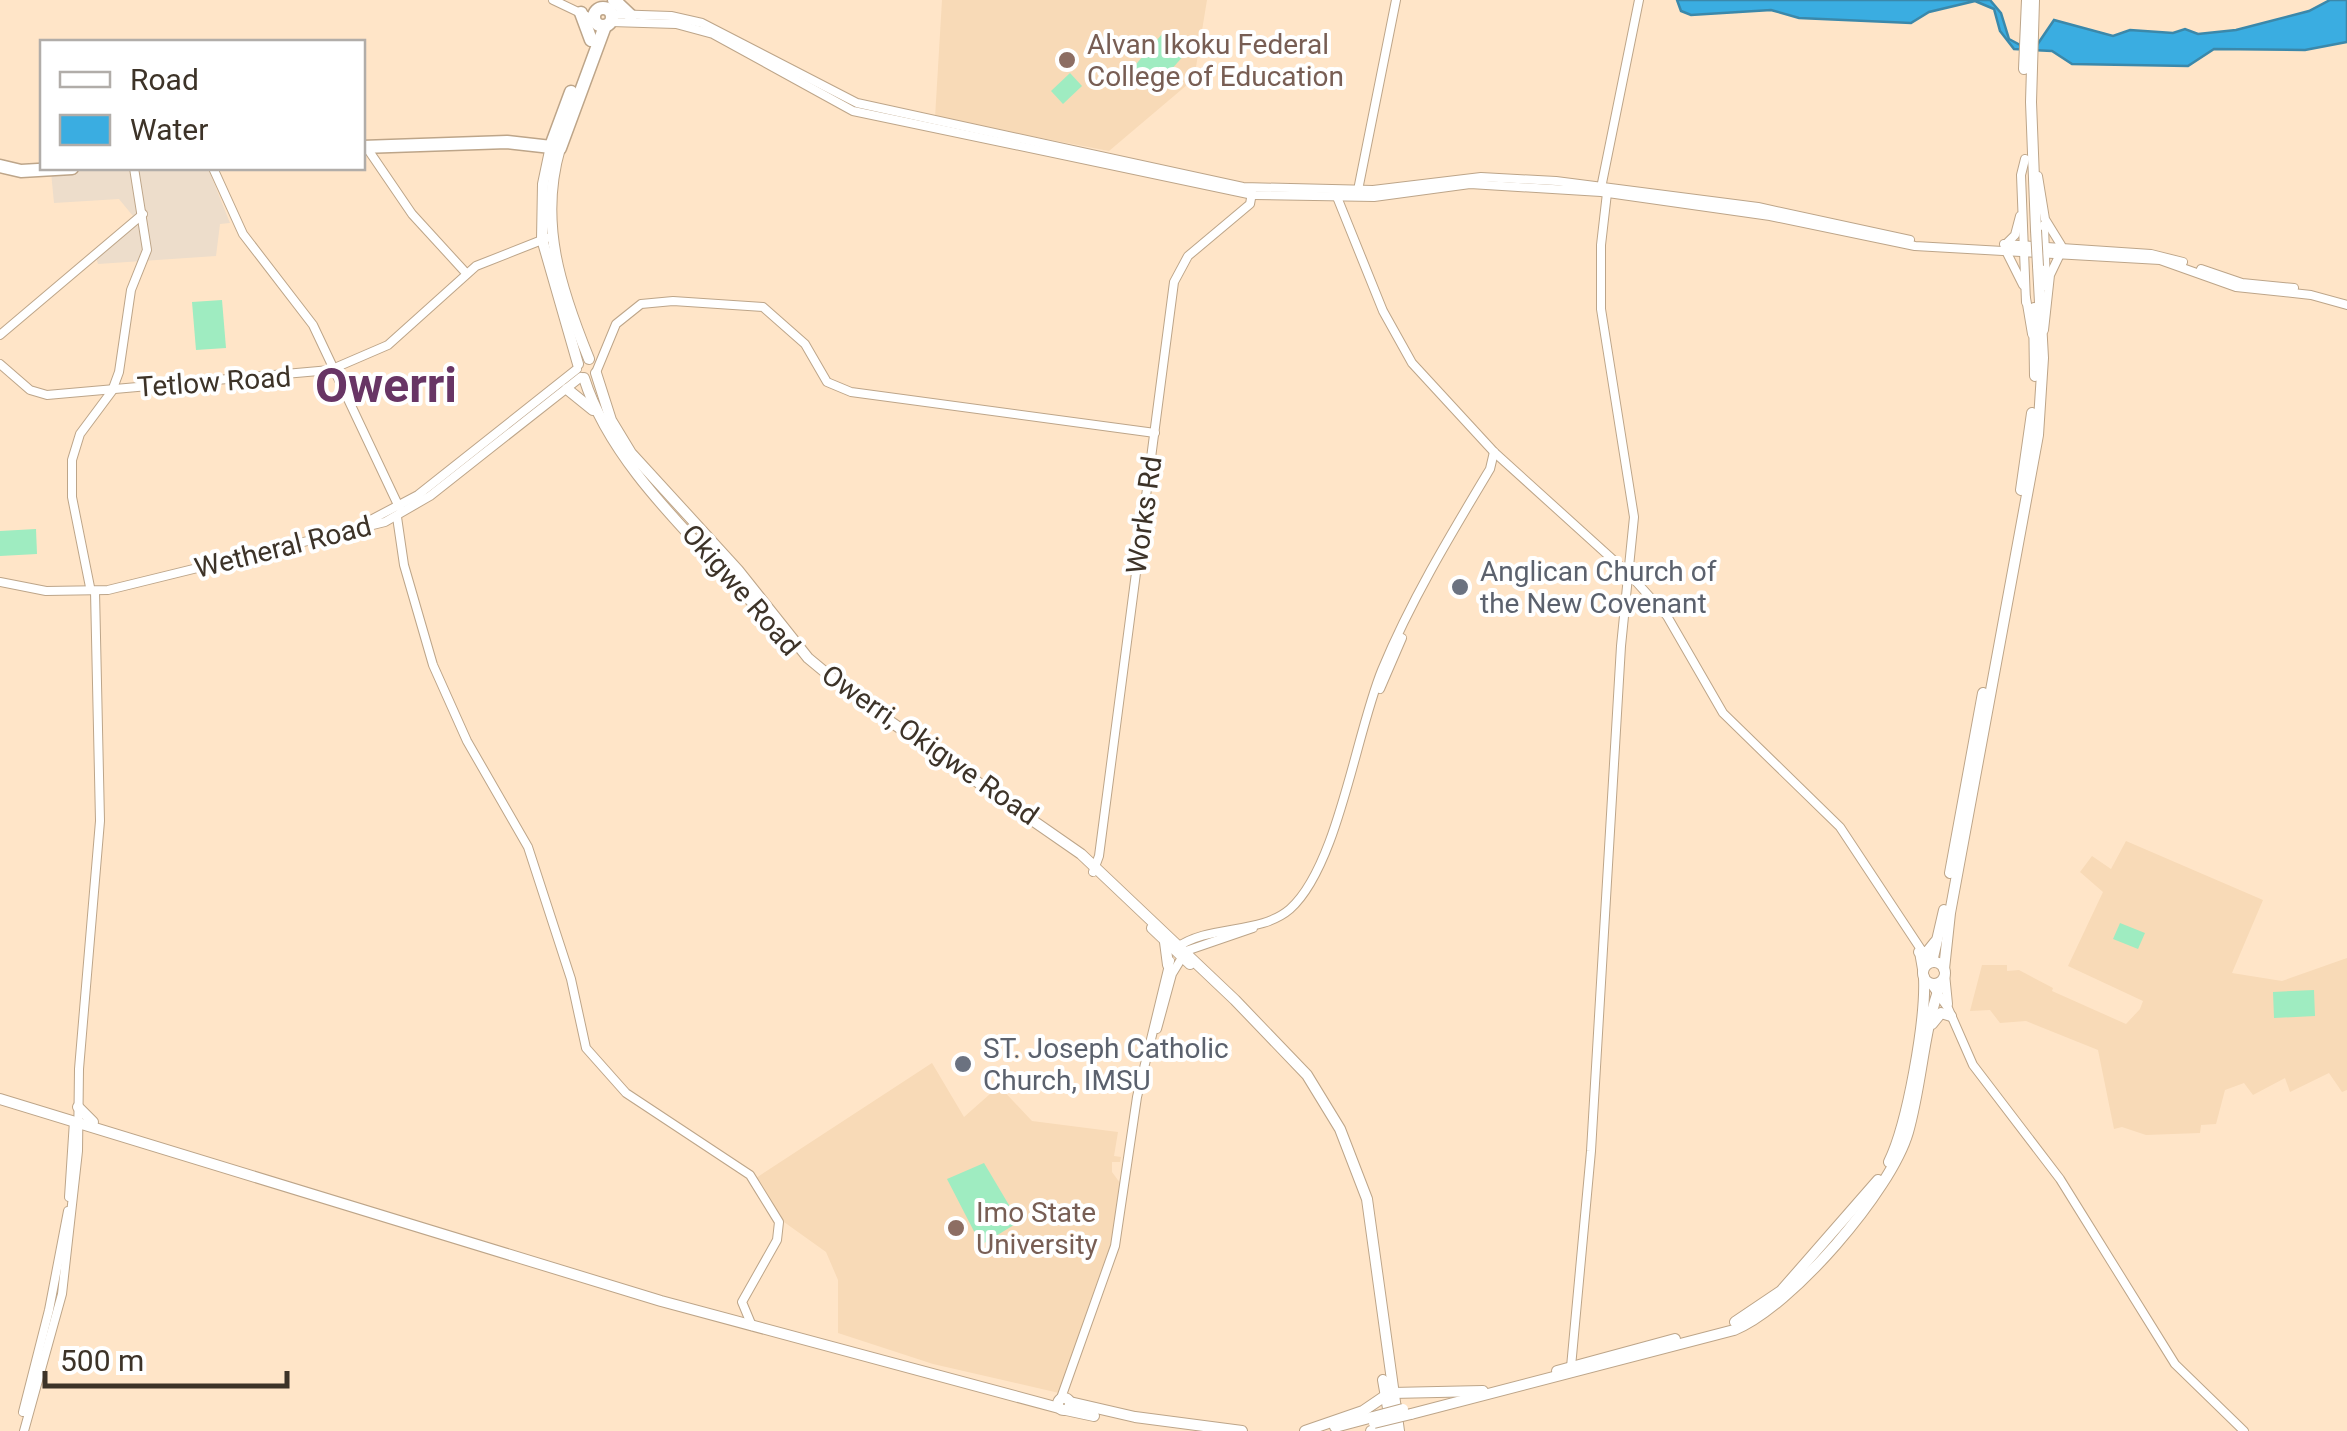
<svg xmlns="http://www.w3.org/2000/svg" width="2347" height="1431" viewBox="0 0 2347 1431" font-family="Roboto,sans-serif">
  <rect width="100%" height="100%" fill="#ffe5c8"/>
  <path fill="#edddcb" d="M121,168H208L230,223L220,224L216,256L98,264L94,251L133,216L119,199L54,203L51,172Z"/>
  <g fill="#f8dab7">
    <path d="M942,0H1207L1194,79L1109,151L935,118Z"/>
    <path d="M2126,841L2263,900L2232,973L2282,981L2347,958V1090L2342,1092L2329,1073L2290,1092L2285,1078L2253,1095L2244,1083L2225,1090L2216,1124L2201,1125L2200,1133L2146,1135L2122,1127L2114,1129L2098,1050L2026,1021L2000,1023L1990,1010L1970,1011L1982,965H2007V971L2019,970L2053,988L2052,991L2126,1024L2140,1009L2143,1001L2068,966L2103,892L2080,872L2092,856L2111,869Z"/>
    <path d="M932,1063L964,1117L999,1086L1032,1121L1118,1132L1114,1156L1121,1157L1120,1162H1112V1172L1123,1187L1116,1235L1059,1393L933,1364L838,1333V1280L826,1252L784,1222L756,1178Z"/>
  </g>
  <g fill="#9fecc1">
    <path d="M1163,33L1186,53L1153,90L1131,70Z"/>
    <path d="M1070,73L1082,86L1063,104L1051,91Z"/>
    <path d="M222,300L226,348L196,350L192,302Z"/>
    <path d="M36,529L37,554L0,556V531Z"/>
    <path d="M2120,923L2145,933L2138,949L2113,939Z"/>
    <path d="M2314,990L2315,1016L2274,1018L2273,992Z"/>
    <path d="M984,1163L1019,1222L981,1245L947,1179Z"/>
  </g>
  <path fill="#3aade1" stroke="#3b88aa" stroke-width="2.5" d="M1677,0H1990L2001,13L2009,39L2022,46L2037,45L2054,20L2113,36L2130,30L2173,33L2185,29L2198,34L2236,30L2309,11L2330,0H2347V42L2305,50L2214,49L2188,66L2072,64L2052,51L2014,49L2000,31L1994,9L1975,1L1929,12L1911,23L1799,18L1771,10L1691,15L1681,11Z"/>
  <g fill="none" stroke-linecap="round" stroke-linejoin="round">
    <g stroke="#bda589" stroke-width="10">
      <g id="secondary">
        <path d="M553,0L595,20"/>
        <path d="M612,14L671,16L702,23L857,103L1243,187L1373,190L1481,177L1556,181L1758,207L1910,240"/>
        <path d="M611,22L676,24L713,34L853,111L1253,195L1374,197L1470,184L1601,192L1770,216L1915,246L2160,260L2236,287L2311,295L2347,305"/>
        <path d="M367,148L412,214L466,273"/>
        <path d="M2025,159L2021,175L2026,302"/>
        <path d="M213,168L243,234L313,325L399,507"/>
        <path d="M2038,176L2045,219L2061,245"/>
        <path d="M1601,188L1639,0"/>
        <path d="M1358,190L1396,0"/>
        <path d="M1337,197L1383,311L1412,363L1494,452L1631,576L1667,616L1723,713L1840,827L1930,963"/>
        <path d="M2044,225L2046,286"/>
        <path d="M2007,243L2015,235L2020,216"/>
        <path d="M2004,244L2151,254L2183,262"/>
        <path d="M2005,249L2023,285"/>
        <path d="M2201,269L2242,283L2294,288"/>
        <path d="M2026,298L2032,334"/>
        <path d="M2044,330L2050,275L2061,252"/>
        <path d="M0,335L143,214"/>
        <path d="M0,364L30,390L47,395L330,370L388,345L476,266L547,238"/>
        <path d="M597,370L616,324L641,304L673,301L763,307L805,344L827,382L851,392L1155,433"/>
        <path d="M397,517L404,565L433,665L467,741L528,847L571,979L586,1048L626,1093L750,1175L779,1222L777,1240L742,1302L752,1326"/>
        <path d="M363,524L418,495L577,369"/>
        <path d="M0,582L46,591L108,590L385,522L430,496L581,377"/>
        <path d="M90,587L72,497V460L80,434L112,391L119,372L131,290L147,250L134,168"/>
        <path d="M1380,689L1402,638"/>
        <path d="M1093,872L1099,856L1174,282L1188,256L1250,204L1252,193"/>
        <path d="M1176,948C1209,924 1260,935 1290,909C1338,866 1356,733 1382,670C1411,600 1451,534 1490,469L1494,452"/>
        <path d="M1919,952L1923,975"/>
        <path d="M1945,974L1948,1004"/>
        <path d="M1930,983L1948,1008L1973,1065L2060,1179L2175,1364L2244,1431"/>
        <path d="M1157,1029L1172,974L1186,951L1253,928"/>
        <path d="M69,1197L74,1121"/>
        <path d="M1571,1367L1591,1151L1621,646L1634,517L1601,309V245L1607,193"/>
        <path d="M1061,1398L1115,1246L1137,1097L1170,961"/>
        <path d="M23,1412L49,1310L68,1211"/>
        <path d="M24,1431L62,1294L78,1151L79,1069L100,821L95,591"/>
      </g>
    </g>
    <g stroke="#bda589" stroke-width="12">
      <g id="primary">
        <path d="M2034,0L2031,102L2036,230"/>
        <path d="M2024,69L2027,0"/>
        <path d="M551,146L543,184L542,239L578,364"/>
        <path d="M560,148C538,223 561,290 589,359"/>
        <path d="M2034,308L2035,376"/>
        <path d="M596,373L611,420L631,453L738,570L808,658L855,697L1081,854L1235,1000L1307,1075L1340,1129L1367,1199L1399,1431"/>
        <path d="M584,378C615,477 717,556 782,637"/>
        <path d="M567,389L593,410"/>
        <path d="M2021,490L2032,413"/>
        <path d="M1950,873L1983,693"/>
        <path d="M1152,928L1190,964"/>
        <path d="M1165,942L1168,965"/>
        <path d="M1919,952H1927L1935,942"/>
        <circle cx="1934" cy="973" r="11"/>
        <path d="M1932,962L1944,910"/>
        <path d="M1944,969L1950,913L2038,435L2043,358L2038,266"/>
        <path d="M1932,1024L1941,1013L1951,1016"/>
        <path d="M0,1099L661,1301L1059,1408"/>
        <path d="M78,1107L93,1122"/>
        <path d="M1889,1162C1908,1123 1926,1020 1924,977"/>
        <path d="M1735,1322L1781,1291L1878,1180"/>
        <path d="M1557,1371L1675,1339"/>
        <path d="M1383,1380L1392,1431"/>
        <path d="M1392,1393L1483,1391"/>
        <circle cx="1064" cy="1404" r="6"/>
        <path d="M1070,1402L1135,1417L1242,1431"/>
        <path d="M1066,1410L1094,1416"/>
        <path d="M1411,1414L1734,1330C1791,1307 1891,1191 1908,1132C1922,1083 1923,1030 1941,983"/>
        <path d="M1335,1427L1373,1417"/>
        <path d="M1305,1431L1363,1411L1385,1396"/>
        <path d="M1371,1431H1391"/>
      </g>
    </g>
    <g stroke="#bda589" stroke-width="15">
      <g id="highway">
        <path d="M614,0L631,16"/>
        <circle cx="603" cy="17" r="9"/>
        <path d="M581,13L591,40"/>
        <path d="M551,146L571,92"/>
        <path d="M362,147L507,142L560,148L605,26"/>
        <path d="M0,166L21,171L72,168"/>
      </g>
    </g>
    <use href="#secondary" stroke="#fff" stroke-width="8"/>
    <use href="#primary" stroke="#fff" stroke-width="10"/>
    <use href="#highway" stroke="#fff" stroke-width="12"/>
    <g stroke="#bda589" stroke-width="12" stroke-linecap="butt">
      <g id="primary-bridge">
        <path d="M2036,230L2038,266"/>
        <path d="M1373,1417L1403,1409"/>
        <path d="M1374,1423L1411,1414"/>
      </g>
    </g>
    <use href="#primary-bridge" stroke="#fff" stroke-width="10"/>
  </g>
  <g fill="#8d6e63" stroke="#fff" stroke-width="4">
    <circle cx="1067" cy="60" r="10"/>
    <circle cx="956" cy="1228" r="10"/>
  </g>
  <g fill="#6b7280" stroke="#fff" stroke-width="4">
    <circle cx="1460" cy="587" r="10"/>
    <circle cx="963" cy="1064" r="10"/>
  </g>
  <g text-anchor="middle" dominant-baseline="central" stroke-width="8" stroke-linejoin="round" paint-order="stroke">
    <g font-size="28" fill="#785e54" stroke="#fff" text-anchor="start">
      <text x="1087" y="44">Alvan Ikoku Federal<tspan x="1087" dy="32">College of Education</tspan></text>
      <text x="976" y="1212">Imo State<tspan x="976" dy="32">University</tspan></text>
    </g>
    <g font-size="28" fill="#3d3328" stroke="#fff">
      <text transform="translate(214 382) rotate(-4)">Tetlow Road</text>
      <text transform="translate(1144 515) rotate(-82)">Works Rd</text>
      <text transform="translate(283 547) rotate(-14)">Wetheral Road</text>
      <text transform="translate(741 590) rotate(49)">Okigwe Road</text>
      <text transform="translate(930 745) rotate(35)">Owerri, Okigwe Road</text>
    </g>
    <g font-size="28" fill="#5b616d" stroke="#fff" text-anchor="start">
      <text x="1480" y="571">Anglican Church of<tspan x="1480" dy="32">the New Covenant</tspan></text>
      <text x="983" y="1048">ST. Joseph Catholic<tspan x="983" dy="32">Church, IMSU</tspan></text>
    </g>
    <g font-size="48" font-weight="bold" fill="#683565" stroke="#fff">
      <text x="386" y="385">Owerri</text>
    </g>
  </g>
  <rect x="40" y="40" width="325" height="130" fill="#ffffff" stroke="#b1ada9" stroke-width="2.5"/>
  <rect x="60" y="72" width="50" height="15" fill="#ffffff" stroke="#b1ada9" stroke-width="2.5"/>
  <text x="130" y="90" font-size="30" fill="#3d3328">Road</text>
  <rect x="60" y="115" width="50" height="30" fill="#3aade1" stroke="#b1ada9" stroke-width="2.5"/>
  <text x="130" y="140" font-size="30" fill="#3d3328">Water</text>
  <path d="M45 1371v15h242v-15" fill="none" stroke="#3d3328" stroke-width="5"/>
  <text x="60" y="1371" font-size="30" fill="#3d3328" stroke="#ffffff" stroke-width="8" paint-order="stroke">500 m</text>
</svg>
